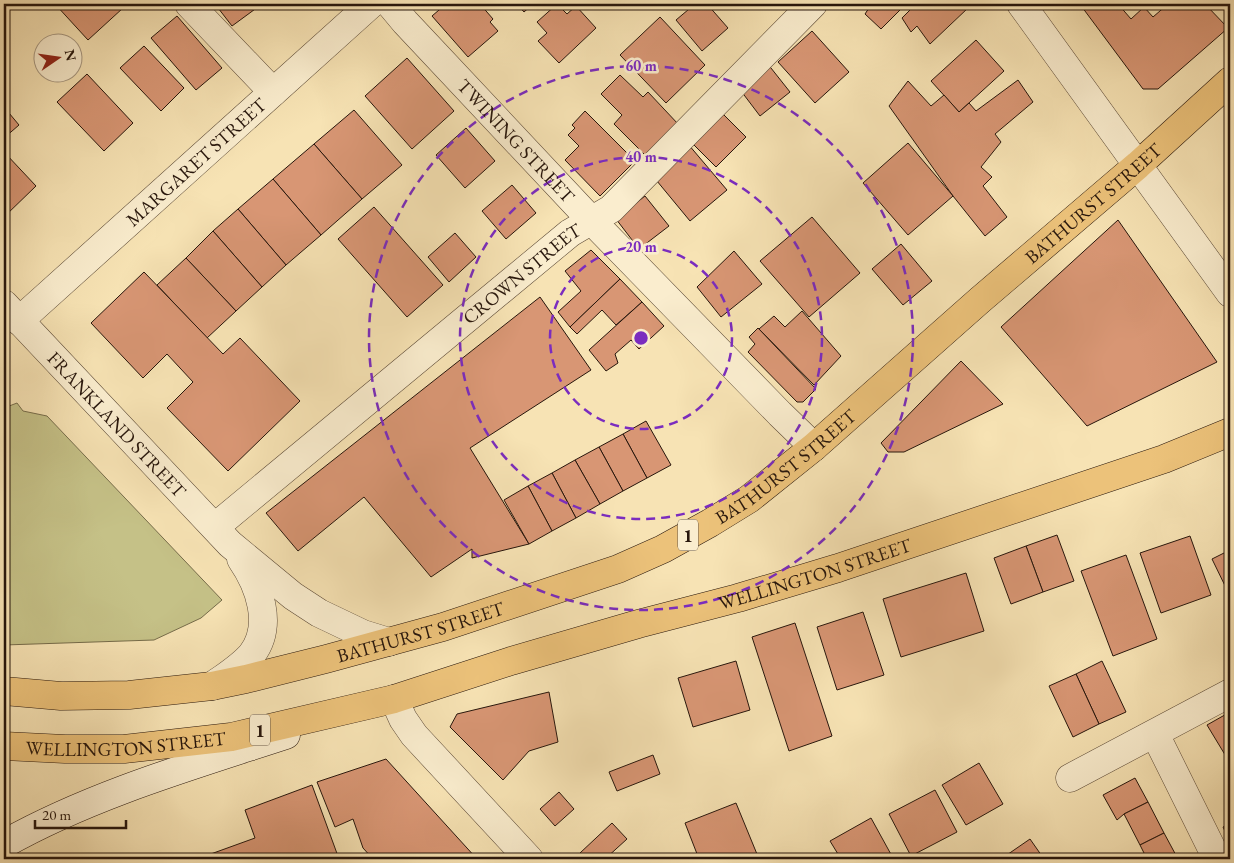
<svg xmlns="http://www.w3.org/2000/svg" width="1234" height="863" viewBox="0 0 1234 863" font-family="'EB Garamond',serif">
  <rect width="100%" height="100%" fill="#f7e3b4"/>
  <filter id="stains"><feTurbulence type="fractalNoise" baseFrequency=".004" numOctaves="4"/><feColorMatrix values="0 0 0 0 .2 0 0 0 0 .09 0 0 0 0 .02 0 0 0 .5 -.17"/></filter>
  <radialGradient id="worn" r=".72"><stop offset=".6" stop-color="#630" stop-opacity="0"/><stop offset="1" stop-color="#630" stop-opacity=".3"/></radialGradient>
  <path fill="#c5c187" stroke="#766c4a" d="M17,403L23,411L47,416L222,600L201,618L154,640L4,645V408Z"/>
  <g fill="#d89674" stroke="#27160c">
    <path d="M55,4H119L123,8L88,40Z"/>
    <path d="M215,4H262L232,26Z"/>
    <path d="M446,4H480L493,19L490,22L498,31L468,57L432,16Z"/>
    <path d="M517,4H533L524,12Z"/>
    <path d="M557,4L567,14L576,6L596,28L559,63L538,41L547,33L537,22Z"/>
    <path d="M695,4H707L728,28L702,51L676,20Z"/>
    <path d="M864,4H906L881,29L865,14L869,8Z"/>
    <path d="M916,4H965L968,8L930,44L917,26L911,32L902,18Z"/>
    <path d="M1086,4H1118L1131,19L1144,7L1153,17L1168,4H1174L1179,8L1185,4H1205L1228,28L1158,89H1143L1082,7Z"/>
    <path d="M177,16L222,68L196,90L151,38Z"/>
    <path d="M660,17L705,65L666,103L620,55Z"/>
    <path d="M812,31L849,72L815,103L778,62Z"/>
    <path d="M976,40L1004,71L959,112L931,81Z"/>
    <path d="M144,46L184,88L161,111L120,68Z"/>
    <path d="M407,58L454,111L412,149L365,96Z"/>
    <path d="M767,63L790,92L760,116L738,87Z"/>
    <path d="M87,74L133,123L104,151L57,102Z"/>
    <path d="M620,75L643,97L648,92L679,125L647,157L614,124L622,115L601,94Z"/>
    <path d="M1018,80L1033,102L995,134L1001,142L981,167L992,177L983,186L1007,217L985,236L953,196L889,106L908,81L931,106L944,95L959,112L969,103L976,111Z"/>
    <path d="M4,107L19,125L4,138Z"/>
    <path d="M354,110L402,165L362,199L314,144Z"/>
    <path d="M585,111L635,161L600,196L565,160L579,146L568,135L575,128L572,125Z"/>
    <path d="M722,113L746,137L716,167L692,143Z"/>
    <path d="M466,128L495,161L465,188L436,155Z"/>
    <path d="M908,143L953,196L908,235L863,183Z"/>
    <path d="M314,144L362,199L321,235L273,179Z"/>
    <path d="M688,144L727,190L690,221L652,175Z"/>
    <path d="M5,153L36,186L5,216L4,155Z"/>
    <path d="M273,179L321,235L286,265L238,209Z"/>
    <path d="M512,185L536,213L506,239L482,211Z"/>
    <path d="M645,196L669,226L639,249L616,219Z"/>
    <path d="M374,207L443,285L407,317L338,239Z"/>
    <path d="M238,209L286,265L262,287L213,231Z"/>
    <path d="M812,217L860,273L809,317L760,261Z"/>
    <path d="M1118,220L1217,362L1087,426L1001,327Z"/>
    <path d="M213,231L262,287L236,311L186,258Z"/>
    <path d="M455,233L476,257L449,282L428,257Z"/>
    <path d="M901,244L932,281L903,305L872,269Z"/>
    <path d="M591,250L620,279L570,327L558,312L581,291L565,271Z"/>
    <path d="M734,251L762,284L721,317L697,287Z"/>
    <path d="M186,258L236,311L207,338L157,285Z"/>
    <path d="M144,272L223,354L240,338L300,401L228,471L167,408L193,382L167,354L143,378L91,323Z"/>
    <path d="M620,279L642,302L616,325L602,310L577,334L570,327Z"/>
    <path d="M540,297L591,370L470,448L529,544L472,558V549L431,577L364,497L298,551L266,513Z"/>
    <path d="M642,302L664,326L639,349L631,340L615,354L618,363L606,371L589,350Z"/>
    <path d="M802,311L841,356L814,385L759,329L774,316L785,327Z"/>
    <path d="M758,328L816,389L803,402H797L748,352L755,344L749,337Z"/>
    <path d="M961,361L1003,404L904,452H888L881,443Z"/>
    <path d="M646,421L671,465L647,478L623,434Z"/>
    <path d="M623,434L647,478L623,491L599,447Z"/>
    <path d="M599,447L623,491L600,504L575,460Z"/>
    <path d="M575,460L600,504L576,518L552,473Z"/>
    <path d="M552,473L576,518L552,531L528,486Z"/>
    <path d="M528,486L552,531L529,544L504,500Z"/>
    <path d="M1057,535L1074,581L1043,592L1026,546Z"/>
    <path d="M1190,536L1211,595L1161,613L1140,553Z"/>
    <path d="M1026,546L1043,592L1011,604L994,558Z"/>
    <path d="M1230,550V596L1212,559Z"/>
    <path d="M1126,555L1157,639L1113,656L1081,571Z"/>
    <path d="M966,573L984,631L901,657L883,599Z"/>
    <path d="M863,612L884,675L837,690L817,627Z"/>
    <path d="M795,623L832,736L789,751L752,637Z"/>
    <path d="M736,661L750,710L693,727L678,678Z"/>
    <path d="M1102,661L1126,712L1099,724L1076,674Z"/>
    <path d="M1076,674L1099,724L1073,737L1049,686Z"/>
    <path d="M549,692L558,742L529,751L503,780L450,727L457,714Z"/>
    <path d="M1230,712V763L1207,725Z"/>
    <path d="M653,755L660,774L617,791L609,772Z"/>
    <path d="M386,759L477,859H373L363,848L353,819L335,827L317,782Z"/>
    <path d="M979,763L1003,804L966,825L942,785Z"/>
    <path d="M1135,778L1148,802L1124,814L1117,820L1103,795Z"/>
    <path d="M312,785L339,859H210L208,855L255,838L245,810Z"/>
    <path d="M935,790L957,832L911,856L889,814Z"/>
    <path d="M559,792L574,809L555,826L540,809Z"/>
    <path d="M1148,802L1164,833L1140,845L1124,814Z"/>
    <path d="M736,803L759,859H699L685,823Z"/>
    <path d="M871,818L893,858L891,859H841L830,841Z"/>
    <path d="M612,823L627,839L605,859H585L580,853Z"/>
    <path d="M1230,823V842L1223,827Z"/>
    <path d="M1164,833L1178,859H1147L1140,845Z"/>
    <path d="M1030,839L1044,859H1001Z"/>
  </g>
  <g fill="none" stroke-linecap="round" stroke-linejoin="round">
    <g stroke="#5b4936" stroke-width="29">
      <g id="street">
        <path d="M189,4L273,92"/>
        <path id="s1" d="M390,4L405,22L591,220L780,414L814,447"/>
        <path d="M1021,4L1230,293"/>
        <path id="s2" d="M4,304L230,544L293,596L319,613L363,634L389,642"/>
        <path id="s3" d="M19,321L371,4"/>
        <path id="s4" d="M215,527L570,233L611,209L813,4"/>
        <path d="M212,686C226,676 241,667 252,654C274,625 259,585 241,559"/>
        <path d="M394,699L403,719L414,735L529,859"/>
        <path d="M1155,734L1217,859"/>
        <path d="M1070,778L1230,693"/>
      </g>
    </g>
    <g stroke="#27160c" stroke-width="29">
      <path id="secondary" d="M4,844C91,795 191,766 286,735"/>
    </g>
    <g stroke="#27160c" stroke-width="29">
      <g id="highway">
        <path id="s5" d="M4,691L61,696L129,695L212,686L246,679L326,659L443,627L618,569L663,549L710,523L749,499L814,447L980,300L1138,165L1230,81"/>
        <path id="s6" d="M4,746L65,749H124L231,737L394,699L511,661L638,624L738,598L838,568L1164,459L1230,432"/>
      </g>
    </g>
    <use href="#street" stroke="#faedce" stroke-width="28"/>
    <use href="#secondary" stroke="#faedce" stroke-width="28"/>
    <use href="#highway" stroke="#ecc27a" stroke-width="28"/>
  </g>
  <g fill="none" stroke="#7b2cbf" stroke-width="2.5" stroke-dasharray="9 6">
    <circle cx="641" cy="338" r="91"/>
    <circle cx="641" cy="338" r="181"/>
    <circle cx="641" cy="338" r="272"/>
  </g>
  <g text-anchor="middle" dominant-baseline="central" stroke-width="5" stroke-linejoin="round" paint-order="stroke">
    <g fill="#faedce" stroke="#665646" stroke-width="1">
      <rect x="678" y="519.5" width="20" height="31" rx="4"/>
      <rect x="250" y="714.5" width="20" height="31" rx="4"/>
    </g>
    <g font-size="18" font-weight="bold" fill="#27160c">
      <text x="688" y="535">1</text>
      <text x="260" y="730">1</text>
    </g>
    <g font-size="19" fill="#27160c" stroke="#faedce">
      <text stroke="none"><textPath href="#s1" startOffset="186">TWINING STREET</textPath></text>
      <text stroke="none"><textPath href="#s3" startOffset="238">MARGARET STREET</textPath></text>
      <text stroke="none"><textPath href="#s5" startOffset="1234">BATHURST STREET</textPath></text>
      <text stroke="none"><textPath href="#s4" startOffset="398">CROWN STREET</textPath></text>
      <text stroke="none"><textPath href="#s2" startOffset="165">FRANKLAND STREET</textPath></text>
      <text stroke="none"><textPath href="#s5" startOffset="829">BATHURST STREET</textPath></text>
      <text stroke="none"><textPath href="#s6" startOffset="834">WELLINGTON STREET</textPath></text>
      <text stroke="none"><textPath href="#s5" startOffset="424">BATHURST STREET</textPath></text>
      <text stroke="none"><textPath href="#s6" startOffset="122">WELLINGTON STREET</textPath></text>
    </g>
  </g>
  <circle cx="641" cy="338" r="8" fill="#7b2cbf" stroke="#faedce" stroke-width="2.5"/>
  <g font-size="15" text-anchor="middle" font-weight="bold" fill="#7b2cbf" stroke="#faedce" stroke-width="5" stroke-linejoin="round" paint-order="stroke">
    <text x="641" y="71">60 m</text>
    <text x="641" y="162">40 m</text>
    <text x="641" y="252">20 m</text>
  </g>
  <rect width="1234" height="863" fill="none" stroke="#f7e3b4" stroke-width="20"/>
  <rect x="5" y="5" width="1224" height="853" fill="none" stroke="#27160c" stroke-width="2.5"/>
  <rect x="10" y="10" width="1214" height="843" fill="none" stroke="#27160c"/>
  <g transform="translate(58 58) rotate(77)"><circle r="24" fill="#faedce" stroke="#a69780"/>
  <path d="M0-4L9 19L0 12L-9 19Z" fill="#8f2418"/>
  <text y="-8" font-size="14" font-weight="bold" text-anchor="middle" fill="#27160c">N</text>
  </g>
  <path d="M35 820v8h91v-8" fill="none" stroke="#27160c" stroke-width="2.5"/>
  <text x="42" y="820" font-size="15" fill="#27160c" stroke="#faedce" stroke-width="4" paint-order="stroke">20 m</text>
  <rect width="100%" height="100%" filter="url(#stains)"/>
  <rect width="100%" height="100%" fill="url(#worn)"/>
</svg>
